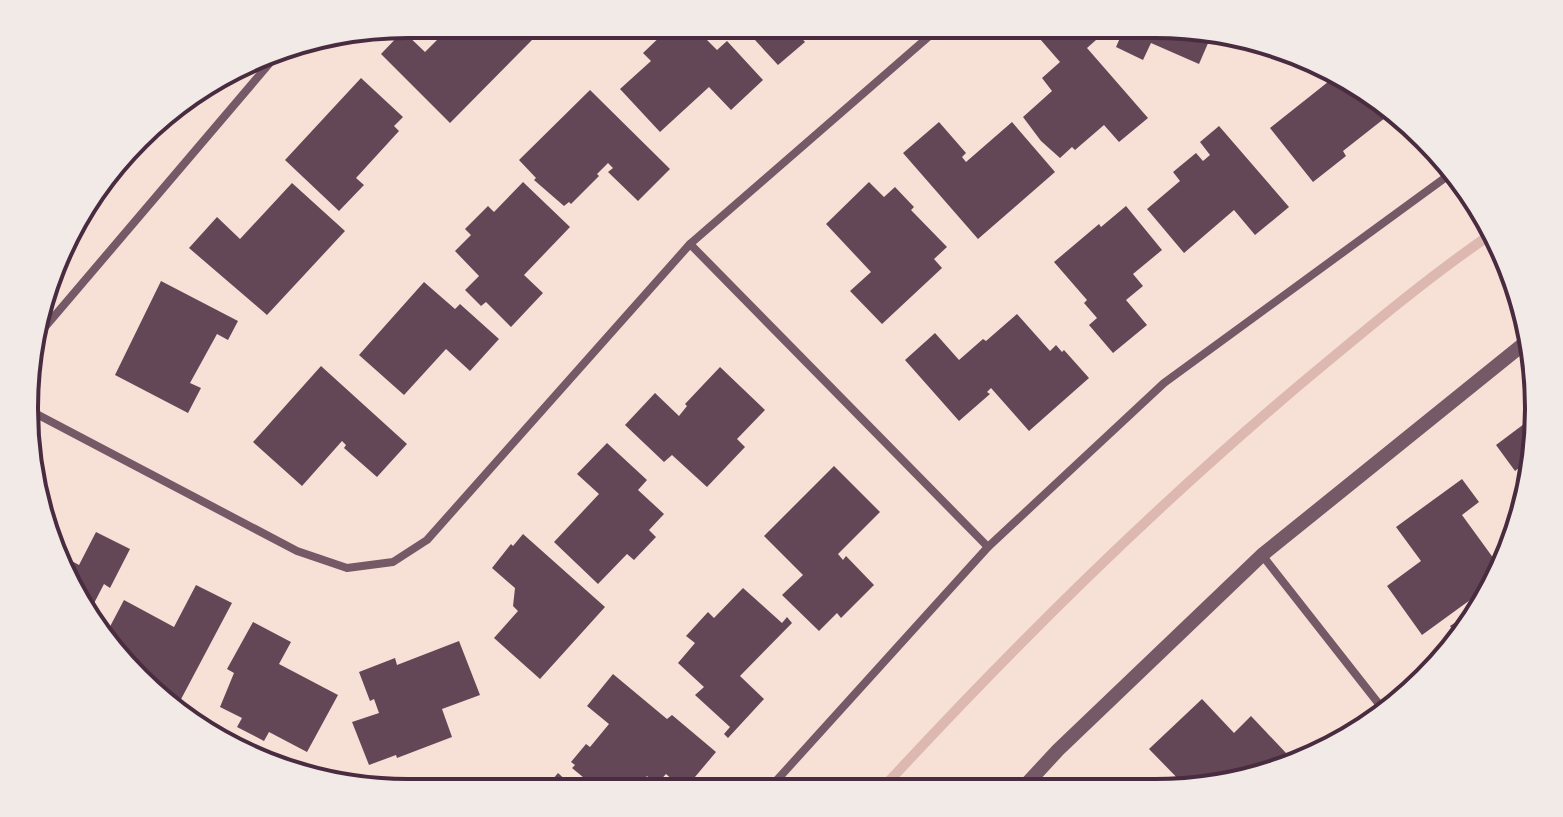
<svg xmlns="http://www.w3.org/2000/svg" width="1563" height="817" viewBox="0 0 1563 817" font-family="'Public Sans',sans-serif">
  <rect width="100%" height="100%" fill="#f7e1d7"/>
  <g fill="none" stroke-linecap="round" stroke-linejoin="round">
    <path stroke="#dcb8b0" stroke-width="10" d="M880,791C1020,639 1167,494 1327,362C1380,318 1433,274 1490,235"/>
  </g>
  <g fill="#644757">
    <path d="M453,24H517L532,40L450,123L381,54L403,31L425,52Z"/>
    <path d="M538,24H562L549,36Z"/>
    <path d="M691,24L717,50L727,41L763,80L731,110L709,87L660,132L620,89L651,61L643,53L667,30L676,39Z"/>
    <path d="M746,24H790L805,42L778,65L743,27Z"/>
    <path d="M1056,25H1084L1096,40L1087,48L1148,118L1119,142L1104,125L1075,150L1072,147L1060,158L1041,141L1023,117L1052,91L1042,78L1060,62L1040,39Z"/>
    <path d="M1108,25H1179L1212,34L1199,64L1151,43L1143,60L1116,47L1123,31Z"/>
    <path d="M1338,74L1390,114L1343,151L1346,156L1313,182L1270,128Z"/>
    <path d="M361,78L403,117L394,126L399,131L356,178L364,185L339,211L285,160Z"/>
    <path d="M590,90L670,169L638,201L608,172L613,168L608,163L597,174L599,176L571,204L569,202L564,206L534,180L536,178L519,160Z"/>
    <path d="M939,122L966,153L962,157L966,162L1012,122L1055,172L978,239L903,153Z"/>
    <path d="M1219,126L1289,207L1255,235L1234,210L1184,253L1147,209L1180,181L1173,172L1196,153L1203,161L1210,155L1200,142Z"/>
    <path d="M523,182L570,227L524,275L543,293L511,327L486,302L481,306L465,290L479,276L455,251L471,235L465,229L488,206L494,212Z"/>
    <path d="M869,182L884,197L895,187L914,207L911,210L947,247L934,259L942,268L882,324L850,291L871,272L826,224Z"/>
    <path d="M292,183L345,231L267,315L189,248L217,217L240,239Z"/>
    <path d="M1126,206L1162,250L1133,274L1143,286L1126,300L1147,325L1113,353L1089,325L1097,318L1084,303L1087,300L1054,262L1099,224L1101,227Z"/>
    <path d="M161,281L238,321L228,340L217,334L190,383L201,388L188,413L115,375Z"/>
    <path d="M424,282L455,309L460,304L499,339L470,371L446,349L404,395L359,355Z"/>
    <path d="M1017,314L1050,351L1056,345L1062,352L1064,350L1089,378L1029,431L991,388L987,392L990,394L959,421L905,360L935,333L959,360L983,339L986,341Z"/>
    <path d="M321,366L407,444L377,477L344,448L346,445L342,441L302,486L253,442Z"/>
    <path d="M720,367L765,410L737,439L745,447L707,487L672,455L664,462L625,425L655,393L679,416L687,406L685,404Z"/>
    <path d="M1536,415L1538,434L1531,459L1515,471L1496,445Z"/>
    <path d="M607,443L647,480L638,490L664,514L649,530L656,537L634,560L627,554L598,584L554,542L599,494L577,474Z"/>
    <path d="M834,466L880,512L838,554L843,560L846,556L874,585L841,618L837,613L819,631L782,595L803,575L764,536Z"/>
    <path d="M1462,479L1479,502L1462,515L1502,570L1499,579L1422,635L1387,586L1421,561L1396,527Z"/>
    <path d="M96,532L130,549L110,588L104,584L89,613L63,578L57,553L79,565Z"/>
    <path d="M523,534L605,607L540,679L494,638L518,611L513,606L515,588L492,568L511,544L513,546Z"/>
    <path d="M196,585L232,603L179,703L136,680L105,636L124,600L174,627Z"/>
    <path d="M743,588L782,623L787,617L792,623L740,676L764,699L728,738L724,734L730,727L695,695L704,687L678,663L695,643L686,636L708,612L714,618Z"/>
    <path d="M1482,605L1459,639L1450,626Z"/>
    <path d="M253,622L291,642L279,664L338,695L307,752L269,732L264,741L237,727L242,718L220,707L234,673L227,669Z"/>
    <path d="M459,641L480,695L442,709L452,737L397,758L396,755L369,765L352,722L379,713L374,699L370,701L359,672L395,658L397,665Z"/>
    <path d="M613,674L667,719L672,715L716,752L684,790L666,774L656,785L647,776L634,791L601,792L572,768L575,765L571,762L586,744L590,747L609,724L587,706Z"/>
    <path d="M1202,699L1234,733L1251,716L1286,753L1276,763L1205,790H1189L1149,749Z"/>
    <path d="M558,773L579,792H542Z"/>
  </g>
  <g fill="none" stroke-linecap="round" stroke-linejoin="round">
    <g stroke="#755966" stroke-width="8">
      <path d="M690,244L988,547"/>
      <path d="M34,340L286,44"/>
      <path d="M27,409L297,551L347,568L393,562L427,540L690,244L942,25"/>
      <path d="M1262,555L1386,713"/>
      <path d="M767,791L988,547L1164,383L1453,172"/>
    </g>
    <path stroke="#755966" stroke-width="14" d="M1021,790L1058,750L1262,555L1526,342"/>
  </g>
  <path d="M0 0H1563V817H0ZM408 38H1155A370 370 0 0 1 1525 408V409A370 370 0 0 1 1155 779H408A370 370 0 0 1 38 409V408A370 370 0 0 1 408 38Z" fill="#f1eae7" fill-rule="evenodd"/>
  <path fill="none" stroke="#4a2c40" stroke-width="4" d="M408 38H1155A370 370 0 0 1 1525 408V409A370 370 0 0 1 1155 779H408A370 370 0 0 1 38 409V408A370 370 0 0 1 408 38Z"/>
</svg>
